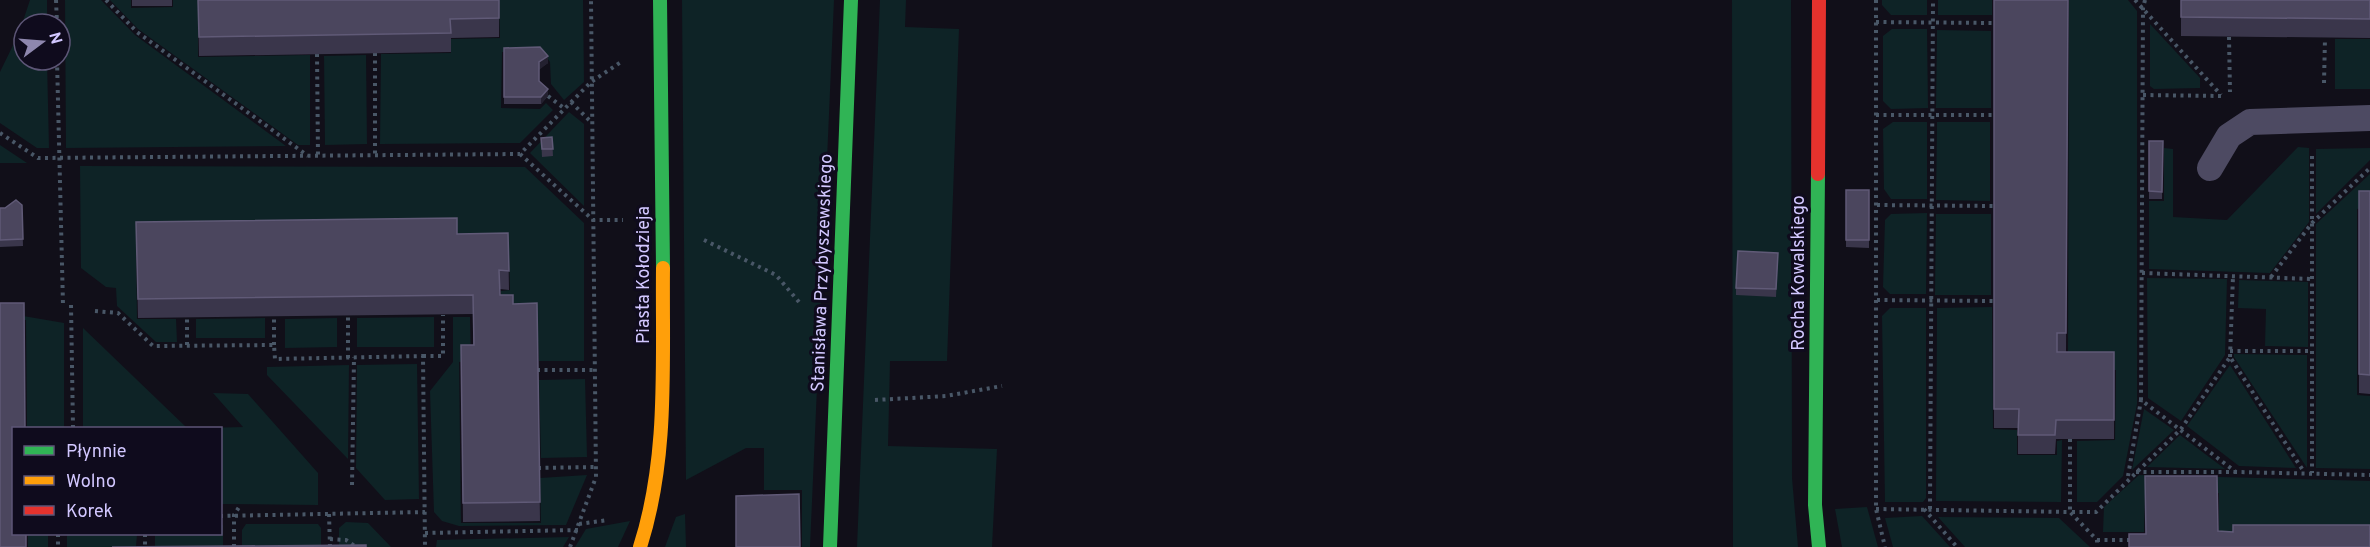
<svg xmlns="http://www.w3.org/2000/svg" width="2370" height="547" viewBox="0 0 2370 547" font-family="Overpass,sans-serif">
  <rect width="100%" height="100%" fill="#110f19"/>
  <g fill="#0e2326">
    <path d="M30,0H47V24H24V60H47L49,148H37L0,123V72L19,33Z"/>
    <path d="M65,0H101L135,35L286,146L66,148Z"/>
    <path d="M110,0H131V8L173,7V0H198V57L310,55V145H298L138,29Z"/>
    <path d="M499,0H583L584,82L564,100L551,84L550,62L543,52H502L501,108L540,109L546,103L553,110L520,143L380,144L381,54L451,53V39L500,38Z"/>
    <path d="M682,0H834L810,547H802V490H764V448H746L686,480Z"/>
    <path d="M880,0H906L905,27L959,29L947,361H890L888,446L997,449L992,547H857Z"/>
    <path d="M1732,0H1791L1792,478L1798,547H1733Z"/>
    <path d="M1882,0H1927V15H1891L1882,5Z"/>
    <rect x="1938" y="0" width="54" height="15"/>
    <path d="M2069,0H2128L2137,11V404L2123,476L2097,502H2077V441L2115,440L2116,370H2058L2068,353Z"/>
    <path d="M2150,24L2200,78V88L2154,89L2150,86Z"/>
    <path d="M1892,29H1927L1928,108L1891,109L1883,101V36Z"/>
    <path d="M1937,30L1991,31V108H1936Z"/>
    <rect x="2335" y="39" width="35" height="50"/>
    <path d="M366,55L367,144L325,145L324,56Z"/>
    <path d="M569,112L584,124V206L530,153Z"/>
    <path d="M1893,122H1927V199H1891L1884,189L1883,129Z"/>
    <path d="M1937,122H1990V201L1936,200Z"/>
    <path d="M0,145L27,163H0Z"/>
    <path d="M2298,147L2309,148V222L2270,273L2149,269V201H2164V148L2173,149V217L2227,220Z"/>
    <path d="M2370,148V160L2316,214V149Z"/>
    <path d="M80,166L525,167L584,223V361H539L537,321H514L501,312V291L510,290L509,252L459,251L458,235L136,240L137,319H176L177,342H156L117,306L116,288L106,287L81,268Z"/>
    <path d="M2370,174V208L2357,209V395L2370,396V469L2316,468V224Z"/>
    <path d="M1927,213L1926,294H1890L1883,287L1885,220L1891,214Z"/>
    <path d="M1936,214H1991V295H1935Z"/>
    <path d="M2147,278L2227,279L2225,355L2181,421L2148,398Z"/>
    <path d="M2239,280L2308,282V347L2265,346L2266,309L2238,308Z"/>
    <path d="M1992,307L1993,429L2017,430V455H2057V441L2062,440L2061,502L1936,501L1937,308Z"/>
    <path d="M1890,308H1926V498L1923,502H1885L1882,316Z"/>
    <path d="M0,312L64,323V428H27L26,320H0Z"/>
    <path d="M434,317V347H357V318Z"/>
    <path d="M453,317H470L471,361L459,362L461,523H541L540,478L587,475L566,525L459,526L442,521L434,512L430,391L453,362Z"/>
    <path d="M265,318V338H196V319Z"/>
    <path d="M337,318V347L285,348V319Z"/>
    <path d="M83,328L187,428H83Z"/>
    <path d="M2234,354L2307,355V468L2234,357Z"/>
    <path d="M417,364L419,499L385,500L356,468L357,365Z"/>
    <path d="M349,365L348,459L267,375V367Z"/>
    <path d="M2230,365L2296,468L2239,466L2187,426Z"/>
    <path d="M585,379L587,457L541,458L539,380Z"/>
    <path d="M213,393L248,394L318,473V505L221,504L220,428H204L243,427Z"/>
    <path d="M2144,409L2174,430L2132,470Z"/>
    <path d="M2180,435L2225,469L2147,467Z"/>
    <path d="M2139,475L2370,481V543L2219,547V493L2145,494L2144,532H2103L2104,507Z"/>
    <path d="M1867,507L1878,547H1842L1835,509Z"/>
    <path d="M685,514L686,547H665L676,517Z"/>
    <path d="M1922,516L1950,547H1893L1885,518Z"/>
    <path d="M1938,517L2059,518L2090,547H1965Z"/>
    <path d="M630,521L618,547H575L586,529Z"/>
    <path d="M346,522L368,523L391,547H339V528Z"/>
    <path d="M246,524H318L321,528V547H242V530Z"/>
    <path d="M221,525H223V547H155V534H220Z"/>
    <rect x="28" y="534" width="20" height="13"/>
    <path d="M67,534H137L136,547H67Z"/>
    <path d="M569,537L563,547H436L437,540Z"/>
  </g>
  <g fill="none" stroke-linecap="round" stroke-linejoin="round">
    <g stroke="#495767" stroke-width="4" stroke-dasharray="3 4.5" stroke-linecap="butt">
      <path d="M56,0L57,24"/>
      <path d="M106,0L137,32L308,156"/>
      <path d="M1876,0V509L1885,547"/>
      <path d="M2135,0L2221,95"/>
      <path d="M2145,0L2143,8L2141,400L2236,472L2370,475"/>
      <path d="M1876,22L1993,23"/>
      <path d="M2229,37L2230,92"/>
      <path d="M375,53V156"/>
      <path d="M317,54L318,156"/>
      <path d="M57,60L63,305"/>
      <path d="M2324,83L2325,38"/>
      <path d="M2143,95L2222,96"/>
      <path d="M548,96L565,109"/>
      <path d="M571,102L591,122"/>
      <path d="M1876,115H1992"/>
      <path d="M0,133L38,158L520,154L591,82L621,62"/>
      <path d="M520,154L593,220H623"/>
      <path d="M2312,156V473"/>
      <path d="M1877,205L1993,206"/>
      <path d="M704,240L776,275L799,302"/>
      <path d="M2142,273L2312,279"/>
      <path d="M2271,277L2312,223L2370,168"/>
      <path d="M1877,300L1993,301"/>
      <path d="M71,305L73,428"/>
      <path d="M95,311L118,313L153,346L274,345L275,359L423,356L425,547"/>
      <path d="M187,345V317"/>
      <path d="M274,345V316"/>
      <path d="M2230,351H2312"/>
      <path d="M423,356H443V315"/>
      <path d="M2230,357L2233,276"/>
      <path d="M348,358V316"/>
      <path d="M537,370H595"/>
      <path d="M875,400L946,396L1002,386"/>
      <path d="M2070,439V512H2096L2181,429L2230,357L2304,472"/>
      <path d="M538,468L595,467"/>
      <path d="M2136,472H2236"/>
      <path d="M2128,476L2141,400"/>
      <path d="M352,485L354,357"/>
      <path d="M1876,509L2070,512L2097,540V547"/>
      <path d="M1924,509L1957,547"/>
      <path d="M1930,509L1933,0"/>
      <path d="M329,514L330,547"/>
      <path d="M220,516L425,512"/>
      <path d="M579,524L608,520"/>
      <path d="M425,533L578,530"/>
      <path d="M58,534V547"/>
      <path d="M145,534V547"/>
      <path d="M330,539L346,540L356,547"/>
      <path d="M2097,540H2132"/>
      <path d="M234,547V515L241,504"/>
      <path d="M570,547L596,477L591,0"/>
    </g>
    <path stroke="#4d4a62" stroke-width="26" d="M2210,168L2229,136L2250,122L2370,118"/>
    <g stroke="#30b455" stroke-width="14">
      <path d="M660,0L663,268"/>
      <path d="M1818,174L1815,505L1819,547"/>
      <path d="M830,547L851,0"/>
    </g>
    <path stroke="#ff9f0a" stroke-width="14" d="M640,547C669,457 662,361 663,268"/>
    <path stroke="#e5322d" stroke-width="14" d="M1818,174L1819,0"/>
  </g>
  <g fill="#3a364b">
    <rect x="132" y="0" width="40" height="6"/>
    <path d="M198,0H499V37L451,38V52L199,56Z"/>
    <path d="M1994,0H2068L2066,352H2114V439H2056L2055,454H2018V428H1994Z"/>
    <path d="M2181,0H2370V38L2181,36Z"/>
    <path d="M504,48L548,63L539,69V81L548,96L541,104H504Z"/>
    <path d="M552,137L553,156L542,157L541,138Z"/>
    <path d="M2149,141H2163L2162,199H2149Z"/>
    <path d="M1846,190H1869V248L1846,247Z"/>
    <path d="M2359,191H2370V394L2359,393Z"/>
    <path d="M22,205L23,246L0,247V208H5Z"/>
    <path d="M136,222L457,234L508,233L509,290L500,289V295L513,304L537,303L540,521L463,522L461,345H473V314L138,318Z"/>
    <path d="M1778,253L1776,297L1736,295V288Z"/>
  </g>
  <g fill="#23202f">
    <path d="M548,56V63L539,70V62Z"/>
    <path d="M548,89V96L541,104V97Z"/>
  </g>
  <g fill="#4b465e" stroke="#605a77" stroke-width="1.5">
    <path d="M198,0H499V18L450,19L451,33L199,37Z"/>
    <path d="M1994,0H2068L2066,333H2057V352H2114V420H2056L2055,435H2018L2019,409H1994Z"/>
    <path d="M2181,0H2370V19L2181,17Z"/>
    <path d="M540,47L548,56L539,62V81L548,89L541,97H504V48Z"/>
    <path d="M552,137L553,149H542L541,138Z"/>
    <path d="M2149,141H2163L2162,192L2149,191Z"/>
    <rect x="1846" y="190" width="23" height="50"/>
    <path d="M2359,191H2370V375L2359,374Z"/>
    <path d="M16,200L22,205L23,239L0,240V208H5Z"/>
    <path d="M457,218V234L508,233L509,271L499,270L500,295H513V304L537,303L540,502L463,503L461,345H474L473,295L138,299L136,222Z"/>
    <path d="M1738,251L1778,253L1776,289L1736,288Z"/>
    <path d="M0,303H24L25,429H14V534H26V547H0Z"/>
    <path d="M2145,476H2217L2218,531L2233,532V525H2370V547H2129V534H2146Z"/>
    <path d="M799,494L800,547H736V496Z"/>
    <path d="M366,545V547H112Z"/>
  </g>
  <g text-anchor="middle" dominant-baseline="central" stroke-width="6" stroke-linejoin="round" paint-order="stroke">
    <g font-size="18" fill="#d2c7ff" stroke="#0f0b1d">
      <text transform="translate(823 273) rotate(-88)">Stanisława Przybyszewskiego</text>
      <text transform="translate(1799 273) rotate(-90)">Rocha Kowalskiego</text>
      <text transform="translate(644 275) rotate(-90)">Piasta Kołodzieja</text>
    </g>
  </g>
  <rect x="12" y="427" width="210" height="108" fill="#0f0b1d" stroke="#5d5677" stroke-width="1.5"/>
  <rect x="24" y="446" width="30" height="9" fill="#30b455" stroke="#5d5677" stroke-width="1.5"/>
  <text x="66" y="457" font-size="18" fill="#d2c7ff">Płynnie</text>
  <rect x="24" y="476" width="30" height="9" fill="#ff9f0a" stroke="#5d5677" stroke-width="1.5"/>
  <text x="66" y="487" font-size="18" fill="#d2c7ff">Wolno</text>
  <rect x="24" y="506" width="30" height="9" fill="#e5322d" stroke="#5d5677" stroke-width="1.5"/>
  <text x="66" y="517" font-size="18" fill="#d2c7ff">Korek</text>
  <g transform="translate(42 42) rotate(74)"><circle r="28" fill="#0f0b1d" stroke="#5d5677" stroke-width="1.5"/>
  <path d="M0-4.5L10 22L0 15L-10 22Z" fill="#8e87ae"/>
  <text y="-9" font-size="16" font-weight="bold" text-anchor="middle" fill="#d2c7ff">N</text>
  </g>
</svg>
